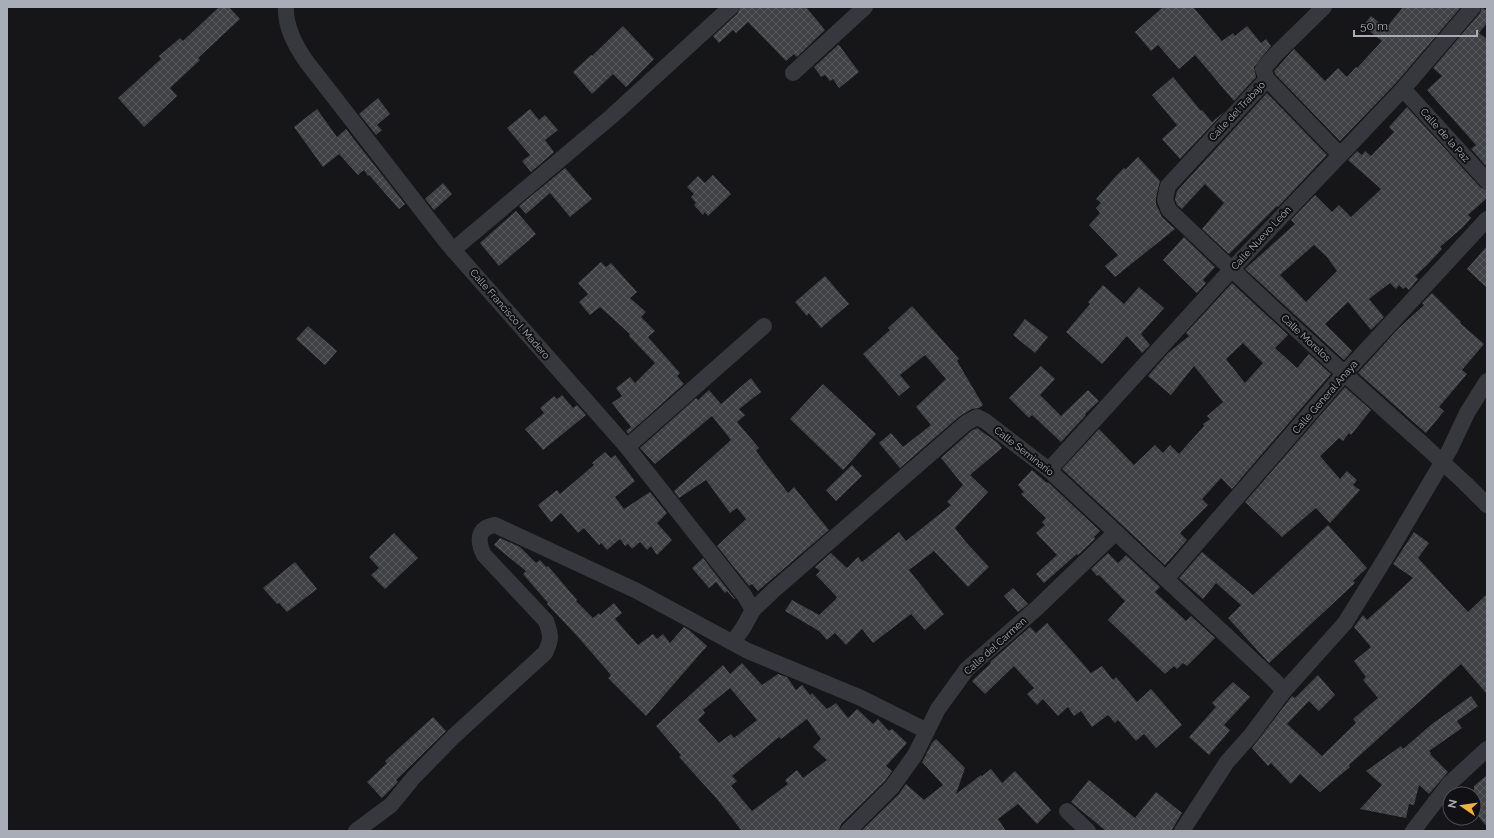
<svg xmlns="http://www.w3.org/2000/svg" width="1494" height="838" viewBox="0 0 1494 838" font-family="Raleway,sans-serif">
  <defs>
    <pattern id="building-cross-hatch" width="8" height="8" patternUnits="userSpaceOnUse"><rect width="8" height="8" fill="#404145"/><path d="M0 0l8 8M0 8l8-8" fill="none" stroke="#595a5e"/></pattern>
  </defs>
  <rect width="100%" height="100%" fill="#161618"/>
  <g fill="url(#building-cross-hatch)" fill-rule="evenodd">
    <path d="M219,7H229L240,19L198,58L200,60L170,88L177,96L144,127L118,98L161,59L159,56L180,38L183,41Z"/>
    <path d="M740,7H806L825,30L797,57L794,54L786,61L748,22L736,33L733,30L719,43L713,36L737,14Z"/>
    <path d="M1163,7H1193L1222,41L1233,33L1235,36L1247,26L1261,43L1266,39L1271,46L1254,67L1256,77L1234,101L1195,55L1179,69L1158,45L1151,51L1135,32Z"/>
    <path d="M1403,7H1461L1396,83L1340,141L1275,74L1274,71L1294,49L1325,81L1338,68L1347,77L1356,67L1357,68L1382,41L1363,26L1371,16L1386,28Z"/>
    <path d="M1482,7L1487,11V23L1479,33L1487,39V167L1471,149L1476,145L1427,90L1442,76L1433,68L1480,13Z"/>
    <path d="M623,26L654,59L626,87L613,74L592,94L573,72L591,55L592,56Z"/>
    <path d="M838,45H839L859,72L839,88L833,79L830,81L825,75L821,77L814,67Z"/>
    <path d="M1173,77L1201,111L1202,110L1212,122L1224,112L1180,159L1162,139L1177,125L1152,95Z"/>
    <path d="M1267,93L1327,155L1278,207L1277,206L1229,254L1202,229L1224,203L1205,184L1182,209L1177,205L1175,199L1177,191Z"/>
    <path d="M378,98L390,114L377,125L382,130L376,135L359,114Z"/>
    <path d="M1407,107L1480,187L1487,190V198L1468,215L1471,218L1463,227L1440,247L1442,249L1427,265L1415,276L1418,279L1409,290L1406,287L1403,289L1399,285L1396,289L1390,283L1369,299L1384,317L1371,330L1348,302L1325,324L1352,351L1344,360L1245,269L1295,224L1291,220L1315,195L1332,212L1339,205L1351,217L1381,189L1348,160L1357,151L1362,155L1365,151L1371,156L1394,132L1389,127ZM1314,245L1327,257L1337,271L1306,302L1280,275Z"/>
    <path d="M317,109L337,137L346,129L405,204L399,209L369,175L368,176L364,170L358,175L339,154L323,167L294,127Z"/>
    <path d="M530,109L539,120L545,115L558,130L545,140L554,152L531,172L522,161L530,155L507,128Z"/>
    <path d="M1138,157L1160,181L1156,198V204L1162,217L1175,229L1115,277L1105,266L1118,255L1089,225L1100,213L1096,208L1101,203L1096,199L1116,176L1124,168L1126,169Z"/>
    <path d="M565,168L592,199L570,217L550,193L526,214L519,206Z"/>
    <path d="M713,175L731,194L708,216L705,212L703,215L694,205L696,203L691,197L694,194L687,187L698,176L705,183Z"/>
    <path d="M443,183L452,194L434,210L425,199Z"/>
    <path d="M516,211L536,234L499,266L480,243Z"/>
    <path d="M1184,237L1215,267L1203,280L1206,283L1197,293L1163,260Z"/>
    <path d="M1487,246V288L1467,269Z"/>
    <path d="M601,262L606,267L611,263L637,292L630,298L646,312L641,317L655,331L648,337L680,373L677,376L684,384L628,434L626,431L631,427L612,403L622,396L616,388L630,377L635,383L655,363L629,336L630,334L600,307L590,315L579,302L588,294L578,283Z"/>
    <path d="M825,276L849,304L821,328L809,313L807,316L795,302Z"/>
    <path d="M1232,283L1288,335L1275,348L1297,368L1309,354L1331,374L1232,489L1221,478L1202,499L1208,505L1180,533L1187,540L1165,565L1062,469L1099,429L1134,465L1155,445L1163,453L1170,445L1179,454L1204,426L1203,424L1210,419L1207,416L1223,402L1194,366L1171,395L1148,376L1168,353L1189,336L1186,333ZM1243,343L1263,363L1245,383L1226,359Z"/>
    <path d="M1103,285L1124,304L1139,287L1164,308L1141,334L1150,345L1142,353L1127,336L1102,364L1066,332L1090,304L1088,302Z"/>
    <path d="M1432,293L1461,322L1460,323L1484,344L1462,370L1467,374L1439,407L1444,411L1426,433L1358,373L1398,329L1424,305L1422,303Z"/>
    <path d="M912,306L959,359L957,361L983,405L979,408L972,409L960,416L900,468L879,443L891,433L903,447L931,425L916,407L946,379L925,355L900,375L910,387L899,396L863,354L890,330L888,328Z"/>
    <path d="M1025,319L1048,337L1035,353L1013,335Z"/>
    <path d="M308,326L337,351L325,365L296,339Z"/>
    <path d="M1041,366L1055,379L1040,395L1061,416L1088,390L1099,401L1085,414L1086,415L1061,442L1032,415L1029,418L1009,398Z"/>
    <path d="M751,378L761,392L739,409L745,415L737,422L759,448L756,451L788,493L794,487L829,530L758,591L752,584L749,586L717,546L746,519L737,508L730,513L706,480L679,498L674,491L731,440L712,416L655,464L640,448L696,398L698,400L709,390L721,404Z"/>
    <path d="M823,384L876,434L843,470L790,419Z"/>
    <path d="M1345,387L1371,410L1351,435L1349,433L1343,441L1339,438L1320,456L1340,479L1347,471L1357,480L1353,485L1360,490L1330,523L1316,508L1282,537L1245,502Z"/>
    <path d="M562,395L573,408L577,405L586,415L543,450L525,429L544,413L540,408L554,396L557,399Z"/>
    <path d="M977,428L998,443L1002,448L970,475L988,492L955,528L965,541L989,567L968,587L934,551L909,570L944,614L925,630L911,614L873,643L862,629L846,645L835,633L827,640L819,631L785,611L792,600L819,615L835,600L837,597L816,575L820,571L815,567L831,553L847,568L858,557L862,562L899,532L906,541L951,505L947,502L963,485L941,458L971,431Z"/>
    <path d="M605,452L611,458L615,455L635,481L615,497L624,509L650,492L667,513L657,523L672,540L657,555L651,546L647,550L640,542L632,549L628,544L625,546L620,539L607,550L601,543L599,545L584,528L578,533L561,513L551,522L538,505L557,490L560,494L594,465L592,463Z"/>
    <path d="M852,465L862,476L836,501L826,490Z"/>
    <path d="M1032,470L1047,483L1048,482L1100,531L1094,537L1095,539L1078,555L1077,554L1044,583L1036,574L1057,555L1036,533L1045,525L1042,522L1046,518L1021,494L1024,492L1018,485Z"/>
    <path d="M1328,525L1367,568L1353,581L1355,583L1269,663L1228,618L1241,605L1216,583L1203,599L1179,578L1202,552L1253,595Z"/>
    <path d="M1414,532L1429,543L1418,558L1468,612L1487,594V694L1461,664L1349,765L1350,767L1320,792L1300,774L1291,784L1271,763L1268,766L1252,748L1292,696L1295,698L1318,675L1335,695L1319,711L1309,701L1287,724L1322,756L1356,723L1353,719L1378,698L1363,680L1366,677L1354,661L1371,647L1354,627L1363,615L1367,620L1413,578L1393,564Z"/>
    <path d="M394,533L418,558L385,589L371,575L379,568L369,557Z"/>
    <path d="M500,538L520,547L536,563L540,560L546,567L548,566L577,600L576,601L593,618L599,613L600,615L614,603L622,613L615,619L638,645L653,634L657,639L663,634L670,643L684,627L689,630L707,646L646,716L608,678L611,675L578,637L547,604L548,603L523,574L526,571L494,545Z"/>
    <path d="M1108,553L1118,563L1126,555L1160,587L1155,592L1186,621L1191,616L1215,638L1187,666L1183,663L1177,669L1174,666L1165,674L1108,620L1125,601L1099,575L1097,576L1091,569Z"/>
    <path d="M703,558L735,599H734L727,591L725,593L716,582L709,588L692,568Z"/>
    <path d="M295,562L317,589L287,612L279,603L277,604L263,588Z"/>
    <path d="M1013,588L1028,604L1018,612L1004,596Z"/>
    <path d="M1047,623L1091,673L1102,666L1113,680L1116,677L1137,702L1151,689L1182,725L1156,748L1144,734L1136,741L1118,720L1115,723L1108,715L1092,727L1081,711L1074,716L1068,707L1058,716L1043,699L1037,705L1027,694L1034,688L1014,666L985,694L972,681L991,663L990,662L1030,627L1036,633Z"/>
    <path d="M742,663L762,685L778,674L787,677L796,690L802,685L810,695L812,693L827,709L836,703L848,718L857,709L873,724L878,719L889,731L892,729L907,743L886,766L892,771L885,781L841,824L839,831H742L717,799L679,757L681,755L656,726L723,665L730,674ZM730,688L757,720L734,738L731,734L719,743L698,720L705,713L703,710ZM807,719L821,739L813,747L827,760L803,778L797,770L785,780L788,784L752,811L731,786L737,781L732,776L779,737L781,739Z"/>
    <path d="M1233,682L1250,697L1224,725L1230,730L1209,755L1189,737L1216,707L1212,703Z"/>
    <path d="M1471,696L1478,706L1457,721L1462,728L1429,751L1431,753L1430,754L1448,772L1429,794L1419,785L1414,805L1409,804L1406,818L1360,809L1382,785L1366,771L1401,746L1403,749L1432,724Z"/>
    <path d="M433,717L446,731L396,780L398,782L382,798L367,782L387,763L385,761Z"/>
    <path d="M936,739L965,768L956,794L981,775L982,776L991,769L1002,783L1015,771L1051,810L1037,824L1018,804L998,819L1006,831H861L899,794L906,784L924,800L943,785L922,762L932,743Z"/>
    <path d="M1487,775V827L1474,811V786Z"/>
    <path d="M1089,780L1135,818L1156,792L1182,813L1171,831H1106L1071,802Z"/>
    <path d="M1461,786L1468,794H1453Z"/>
  </g>
  <g fill="none" stroke-linecap="round" stroke-linejoin="round">
    <g stroke="#37383d" stroke-width="16">
      <path d="M286,7C285,27 295,45 306,61L448,244L627,447L744,595L753,610"/>
      <path d="M1324,7L1276,54L1263,69L1267,79L1340,155"/>
      <path d="M793,73L865,7"/>
      <path d="M1267,79L1168,186L1165,200L1169,210C1253,290 1338,369 1425,446"/>
      <path d="M1403,89L1487,181"/>
      <path d="M453,250L612,116L731,7"/>
      <path d="M627,447L764,326"/>
      <path d="M1049,470L1231,270L1403,89L1473,7"/>
      <path d="M1466,484L1487,505"/>
      <path d="M1166,579L1344,374L1487,219"/>
      <path d="M733,642L743,628L753,610L774,590L966,423L977,417L985,421L1049,470L1273,679L1284,691"/>
      <path d="M1067,811L1088,831"/>
      <path d="M356,831L391,805L414,777L454,736L545,653C552,639 551,635 546,621L484,555C477,541 477,528 495,525L637,591L748,651L861,698L927,731"/>
      <path d="M848,831L892,787L915,755L938,709L967,669L1037,608L1116,532"/>
      <path d="M1182,831L1227,762L1251,735L1284,691L1345,623L1388,554L1450,449L1467,413L1487,381"/>
      <path d="M1413,831L1449,784L1487,749"/>
    </g>
    <path stroke="#37383d" stroke-width="16" d="M1425,446L1466,484"/>
  </g>
  <g text-anchor="middle" dominant-baseline="central" stroke-width="4" stroke-linejoin="round" paint-order="stroke">
    <g font-size="10" fill="#a8adb8" stroke="#111113">
      <text transform="translate(1237 111) rotate(-47)">Calle del Trabajo</text>
      <text transform="translate(1445 135) rotate(48)">Calle de la Paz</text>
      <text transform="translate(1261 238) rotate(-47)">Calle Nuevo León</text>
      <text transform="translate(510 314) rotate(49)">Calle Francisco I. Madero</text>
      <text transform="translate(1306 338) rotate(43)">Calle Morelos</text>
      <text transform="translate(1325 397) rotate(-49)">Calle General Anaya</text>
      <text transform="translate(1024 451) rotate(38)">Calle Seminario</text>
      <text transform="translate(995 646) rotate(-42)">Calle del Carmen</text>
    </g>
  </g>
  <rect width="1494" height="838" fill="none" stroke="#a8adb8" stroke-width="16"/>
  <g transform="translate(1462 806) rotate(283)"><circle r="19" fill="#111113" stroke="#4d4f55"/>
  <path d="M0-3L7 15L0 10L-7 15Z" fill="#f2b134"/>
  <text y="-6" font-size="11" font-weight="bold" text-anchor="middle" fill="#a8adb8">N</text>
  </g>
  <path d="M1354 30v6h123v-6" fill="none" stroke="#a8adb8" stroke-width="2"/>
  <text x="1360" y="30" font-size="12" fill="#a8adb8" stroke="#111113" stroke-width="3" paint-order="stroke">50 m</text>
</svg>
